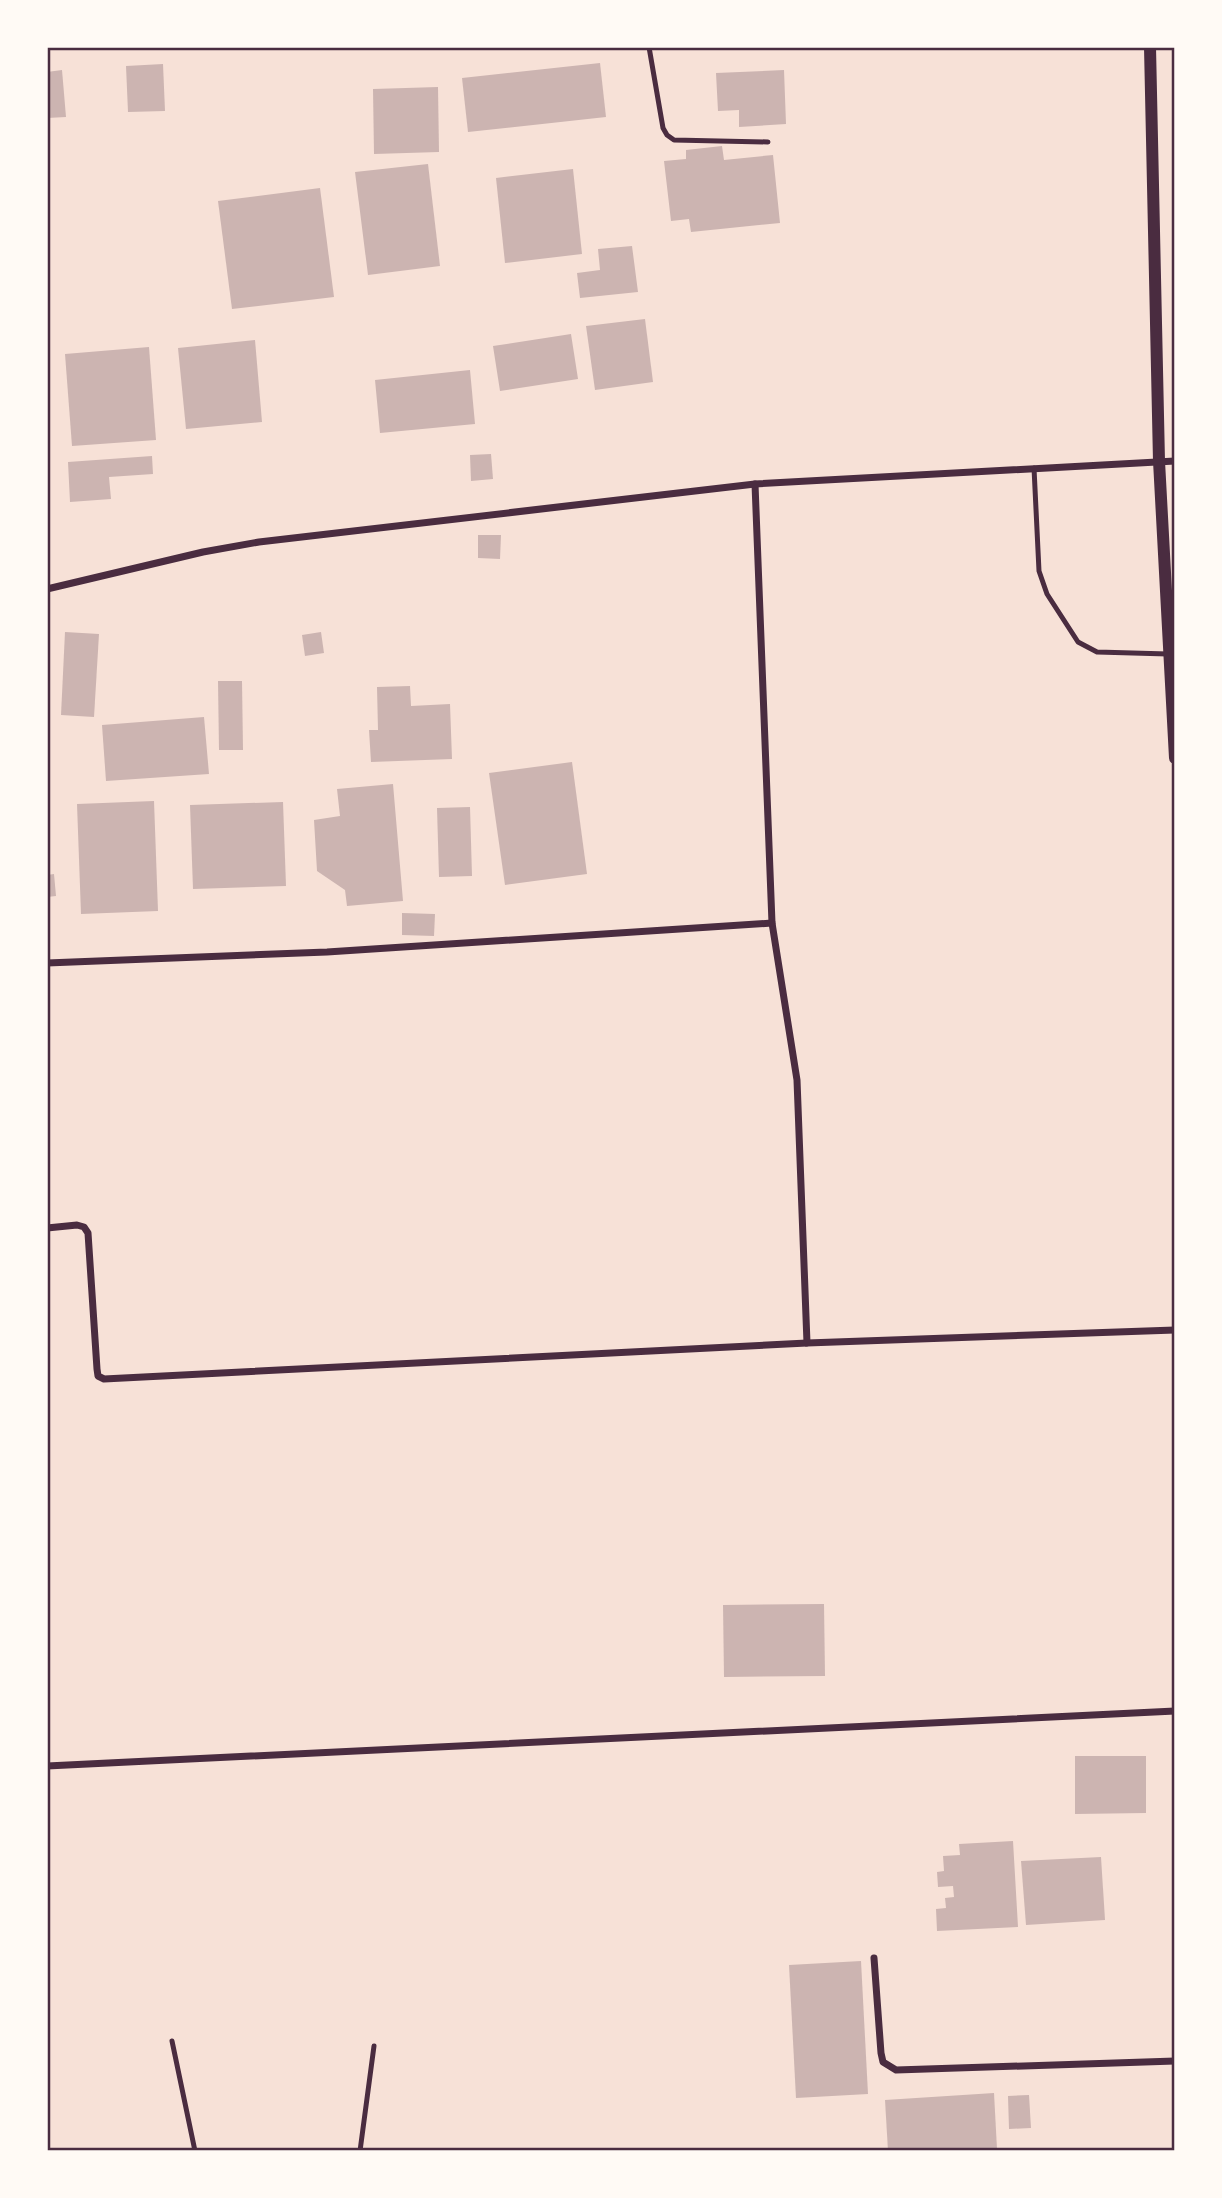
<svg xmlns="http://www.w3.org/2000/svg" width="1222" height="2198" viewBox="0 0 1222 2198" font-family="'Open Sans',sans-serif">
  <rect width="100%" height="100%" fill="#f7e1d7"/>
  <g fill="#ccb4b1">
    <path d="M600,63L606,117L468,132L462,78Z"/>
    <path d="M163,64L165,111L128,112L126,66Z"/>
    <path d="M62,70L66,117L47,118V72Z"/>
    <path d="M784,70L786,124L739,127V110L718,111L716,73Z"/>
    <path d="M438,87L439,152L374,154L373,89Z"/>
    <path d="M722,146L724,160L773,155L780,223L691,232L689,219L671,221L664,161L686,159V150Z"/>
    <path d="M428,164L440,266L368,275L355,172Z"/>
    <path d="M573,169L582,254L505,263L496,178Z"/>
    <path d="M320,188L334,297L232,309L218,201Z"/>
    <path d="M632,246L638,292L580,298L577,273L600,270L598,249Z"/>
    <path d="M645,319L653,382L595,390L586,326Z"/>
    <path d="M571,334L578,379L500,391L493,346Z"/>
    <path d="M255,340L262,422L186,429L178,348Z"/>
    <path d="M149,347L156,440L72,446L65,354Z"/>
    <path d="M470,370L475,424L380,433L375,380Z"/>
    <path d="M491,454L493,479L471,481L470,455Z"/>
    <path d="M152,456L153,474L109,477L111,499L70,502L68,462Z"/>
    <path d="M478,535H501L500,559L478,558Z"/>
    <path d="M65,632L99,634L94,717L61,715Z"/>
    <path d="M321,632L324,653L305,656L302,635Z"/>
    <path d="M218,681H242L243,750H219Z"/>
    <path d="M410,686L411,706L450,704L452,759L371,762L369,730H378L377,687Z"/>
    <path d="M204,717L209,774L106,781L102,725Z"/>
    <path d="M572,762L587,874L505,885L489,773Z"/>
    <path d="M393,784L403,901L347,906L345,890L317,871L314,820L340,816L337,789Z"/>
    <path d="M154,801L158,911L81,914L77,804Z"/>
    <path d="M283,802L286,886L193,889L190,805Z"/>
    <path d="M470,807L472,876L439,877L437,808Z"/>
    <path d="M54,874L56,896L47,897V875Z"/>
    <path d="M402,913L435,914L434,936L402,935Z"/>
    <path d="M824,1604L825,1676L724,1677L723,1605Z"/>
    <path d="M1075,1756H1146V1813L1075,1814Z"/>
    <path d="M1013,1841L1018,1927L937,1931L936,1909L946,1908L945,1898L954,1897L953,1886L938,1887L937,1872L944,1871L943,1856L960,1855L959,1844Z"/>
    <path d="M1101,1857L1105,1920L1026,1925L1021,1861Z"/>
    <path d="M861,1961L868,2094L796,2098L789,1965Z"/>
    <path d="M994,2093L997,2149L888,2151L885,2100Z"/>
    <path d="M1029,2095L1031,2128L1009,2129L1008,2096Z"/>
  </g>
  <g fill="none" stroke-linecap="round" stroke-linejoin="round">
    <g stroke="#4a2c40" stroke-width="5">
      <path d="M649,47L663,128L667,135L674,140L768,142"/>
      <path d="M1034,468L1039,571L1047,594L1078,642L1097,652L1168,654"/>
      <path d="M172,2041L195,2151"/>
      <path d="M360,2151L374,2046"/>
    </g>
    <g stroke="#4a2c40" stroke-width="7">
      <path d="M755,484L772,923L797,1080L807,1343"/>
      <path d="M47,589L203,552L259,542L755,484L1175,461"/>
      <path d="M47,963L327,952L772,923"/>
      <path d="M47,1228L77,1225L84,1227L88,1233L97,1369L98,1376L104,1379L807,1343L1175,1330"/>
      <path d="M47,1766L1175,1711"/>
      <path d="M874,1958L881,2053L883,2062L896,2070L1175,2061"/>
    </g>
    <path stroke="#4a2c40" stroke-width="12" d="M1150,47L1159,461L1175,758"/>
  </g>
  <rect width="1222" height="2198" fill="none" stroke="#fffaf5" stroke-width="98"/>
  <rect x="49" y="49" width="1124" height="2100" fill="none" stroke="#4a2c40" stroke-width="2.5"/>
</svg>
